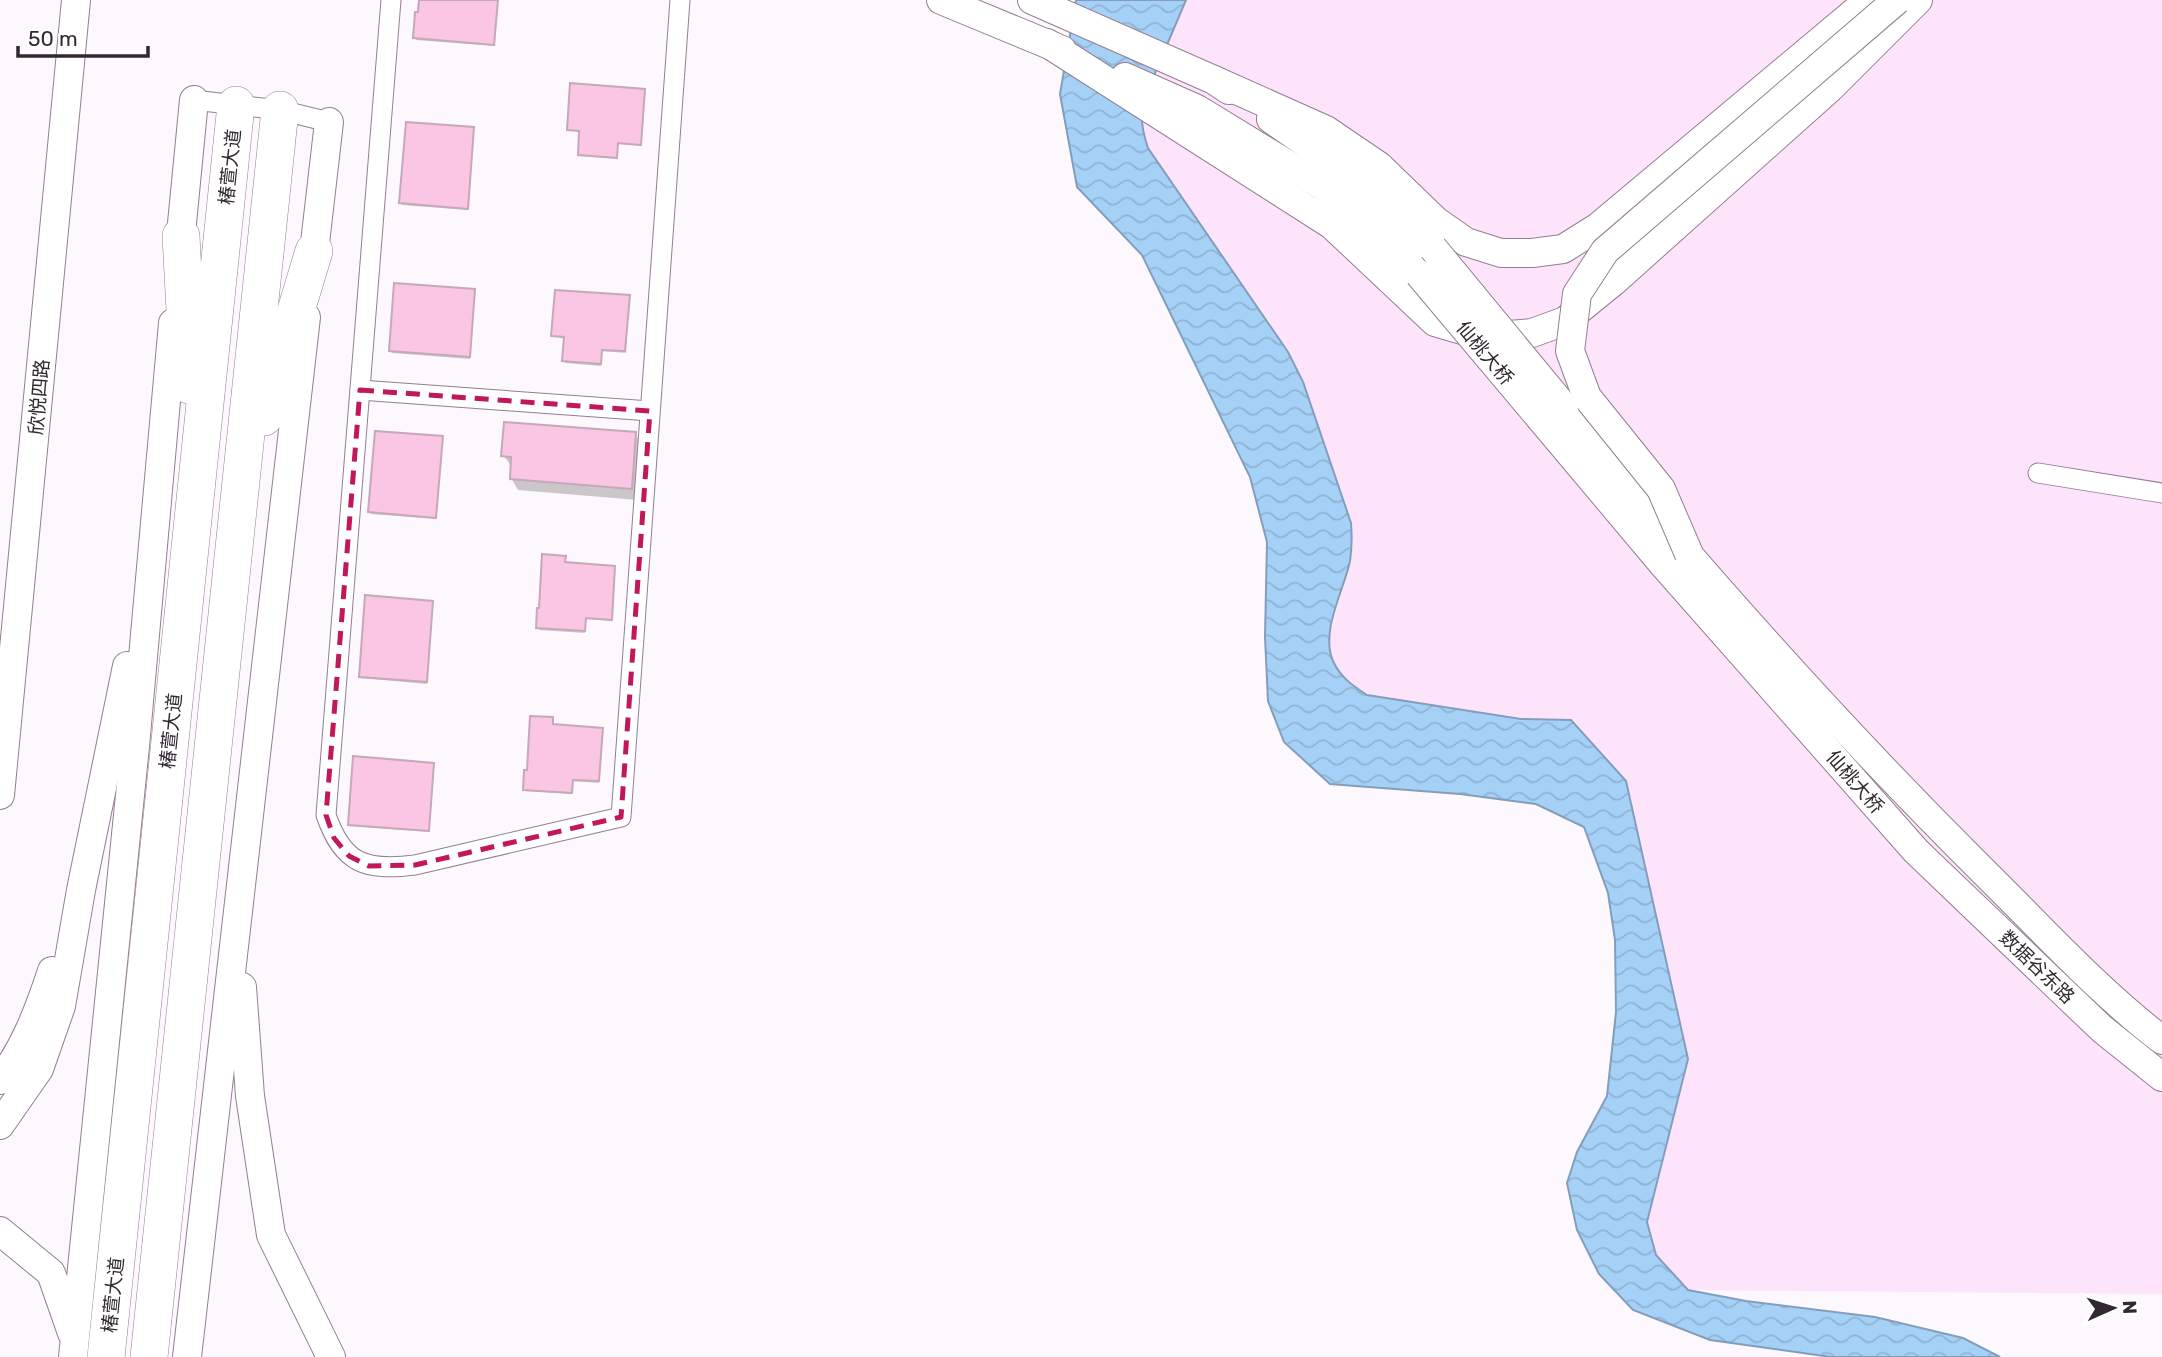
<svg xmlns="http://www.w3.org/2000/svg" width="2162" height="1357" viewBox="0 0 2162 1357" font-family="Rubik,'Noto Sans SC',sans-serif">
  <defs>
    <pattern id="water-waves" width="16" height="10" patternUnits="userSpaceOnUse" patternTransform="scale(1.75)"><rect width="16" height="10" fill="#a6d1f7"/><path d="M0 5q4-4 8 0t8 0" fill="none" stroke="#8fb3d4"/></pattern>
  </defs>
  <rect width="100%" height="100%" fill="#fdf8fd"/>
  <path fill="#fde4fb" d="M1186,0H2162V1294L1688,1290L1656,1255L1647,1222L1688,1059L1571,720L1521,719L1367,695L1347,682L1332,660L1329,639L1349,563L1352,543L1351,523L1303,382L1288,352L1148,148L1142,131L1140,115L1144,99Z"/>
  <path fill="url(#water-waves)" stroke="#839ebb" stroke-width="2" d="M1076,0H1186L1144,99C1140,117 1142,130 1148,148L1288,352L1303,382L1351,523C1352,536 1352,548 1350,561C1344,590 1320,632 1333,661C1340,677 1353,686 1367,695L1521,719L1571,720L1626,781L1688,1059L1647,1222L1656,1255L1688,1290L1746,1301L1875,1317L1963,1338L2000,1357H1831L1710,1340L1633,1310L1599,1274L1577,1230L1567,1183L1577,1152L1607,1096L1616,1012L1615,940L1608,893L1584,827L1536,804L1460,794L1330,784L1284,742L1268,701L1265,637L1267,542L1250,477L1142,255L1077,187L1060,94Z"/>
  <g fill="#0003">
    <path d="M418,0H498L495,46L416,40Z"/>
    <path d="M644,91L641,146L618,144L617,159L581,156V132L568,129Z"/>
    <path d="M473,129L468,210L402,205L401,203Z"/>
    <path d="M474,291L470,359L392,353L391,351Z"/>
    <path d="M629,297L626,353L602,351L601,366L565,363V339L553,336Z"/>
    <path d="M635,434L642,446L638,500L518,490L511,478L512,467L503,455Z"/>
    <path d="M443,440L436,519L371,514L370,512Z"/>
    <path d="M565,558V564L614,567L612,621L586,619L585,633L539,630L538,628Z"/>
    <path d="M432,602L427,684L361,678L360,676Z"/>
    <path d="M552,719L553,725L603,731L599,783L573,781L572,794L526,791L528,772Z"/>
    <path d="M433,764L429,832L351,826L350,824Z"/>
  </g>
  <g fill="#fac6e3" stroke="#c5a8b9" stroke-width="2">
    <path d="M419,0H498L494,45L413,38L415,12H418Z"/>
    <path d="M570,83L645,89L641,145L618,143L617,158L578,155L579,131L567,130Z"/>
    <path d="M406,122L474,127L468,209L399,203Z"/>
    <path d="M394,283L475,289L470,357L389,351Z"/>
    <path d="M555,290L630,295L625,351L602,350L601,364L562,361L564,337L551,336Z"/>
    <path d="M504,422L636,432L632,489L510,479L511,457L501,456Z"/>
    <path d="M375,431L443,436L436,518L368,512Z"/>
    <path d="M542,554L566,556L565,562L615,566L612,620L586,618L585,631L536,628L537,608H539Z"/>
    <path d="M365,595L433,601L427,682L359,677Z"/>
    <path d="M530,716L553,717V724L603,728L599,781L573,780L572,793L523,790L524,770H527Z"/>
    <path d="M353,756L434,763L429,831L348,825Z"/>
  </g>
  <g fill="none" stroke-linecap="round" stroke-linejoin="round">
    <g stroke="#937e92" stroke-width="21">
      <g id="street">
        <path d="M391,0L326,815C343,864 365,871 415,865L621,817L680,0"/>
        <path d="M194,100L280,110L329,122"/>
        <path d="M360,390L650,411"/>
        <path d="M2038,473L2162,493"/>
      </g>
    </g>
    <g stroke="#937e92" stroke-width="30">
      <g id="secondary">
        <path d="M941,0L1062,50"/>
        <path d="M1032,0L1214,80L1229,90"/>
        <path d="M1047,43L1332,225L1435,322L1486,337L1532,333L1565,321L1613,282L1830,88L1918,0"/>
        <path d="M1125,77L1197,109L1323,186L1400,251L1419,274"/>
        <path d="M1214,80L1326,130L1379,166L1436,221L1466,242L1501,253H1532L1563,249L1598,227L1869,0"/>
        <path d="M1271,119L1336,164L1433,248"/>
        <path d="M179,254L194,100"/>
        <path d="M312,269L329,122"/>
        <path d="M1564,407C1697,569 1837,726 1985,873C2043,930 2098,991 2162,1040"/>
        <path d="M1541,419L1662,563L1916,851L2102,1029L2162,1077"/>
        <path d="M0,795L76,0"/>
        <path d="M242,987L250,1096L271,1235L331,1357"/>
        <path d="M0,1080C25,1048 39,1010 52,971"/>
        <path d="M0,1125L39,1069L61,1006L81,890L127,666"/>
        <path d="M0,1231L51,1273L72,1333"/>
        <path d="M73,1357L135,746L173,323"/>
        <path d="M187,1357L306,317"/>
      </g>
    </g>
    <g stroke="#937e92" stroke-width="38">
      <g id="highway">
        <path d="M181,236L189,385"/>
        <path d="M264,417L314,251"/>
        <path d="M106,1357L236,105"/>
        <path d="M149,1357L280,110"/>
      </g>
    </g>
    <use href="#street" stroke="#fff" stroke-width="19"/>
    <use href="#secondary" stroke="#fff" stroke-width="28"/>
    <use href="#highway" stroke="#fff" stroke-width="37"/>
    <g stroke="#937e92" stroke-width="30" stroke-linecap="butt">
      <g id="secondary-bridge">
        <path d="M1433,248L1564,407"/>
        <path d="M1419,274L1541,419"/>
        <path d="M1689,554L1661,489L1587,397L1570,351L1577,294L1605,251L1897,0"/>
      </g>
    </g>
    <use href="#secondary-bridge" stroke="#fff" stroke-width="28"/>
  </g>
  <path fill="none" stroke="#c2185b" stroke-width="5" stroke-dasharray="14 9" stroke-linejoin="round" d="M360,390L650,411L621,817L415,865L369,866L349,856L334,838L326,815Z"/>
  <g text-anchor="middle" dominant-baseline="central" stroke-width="6" stroke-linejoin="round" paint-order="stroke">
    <g font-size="19" fill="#312830" stroke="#fff">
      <text transform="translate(230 167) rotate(-84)">椿萱大道</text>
      <text transform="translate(1485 353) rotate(50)">仙桃大桥</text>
      <text transform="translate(39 397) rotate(-85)">欣悦四路</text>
      <text transform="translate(171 731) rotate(-84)">椿萱大道</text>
      <text transform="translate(1855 782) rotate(49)">仙桃大桥</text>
      <text transform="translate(2037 967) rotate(44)">数据谷东路</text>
      <text transform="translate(113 1295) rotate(-84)">椿萱大道</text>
    </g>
  </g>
  <g transform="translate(2113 1308) rotate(87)" stroke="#ffffff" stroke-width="5" paint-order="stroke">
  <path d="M0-5L12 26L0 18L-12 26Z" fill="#312830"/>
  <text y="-10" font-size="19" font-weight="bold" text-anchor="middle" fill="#312830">N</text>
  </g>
  <path d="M18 46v10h130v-10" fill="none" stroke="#312830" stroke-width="3.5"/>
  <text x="28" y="46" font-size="21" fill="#312830" stroke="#ffffff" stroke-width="5" paint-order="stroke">50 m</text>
</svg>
